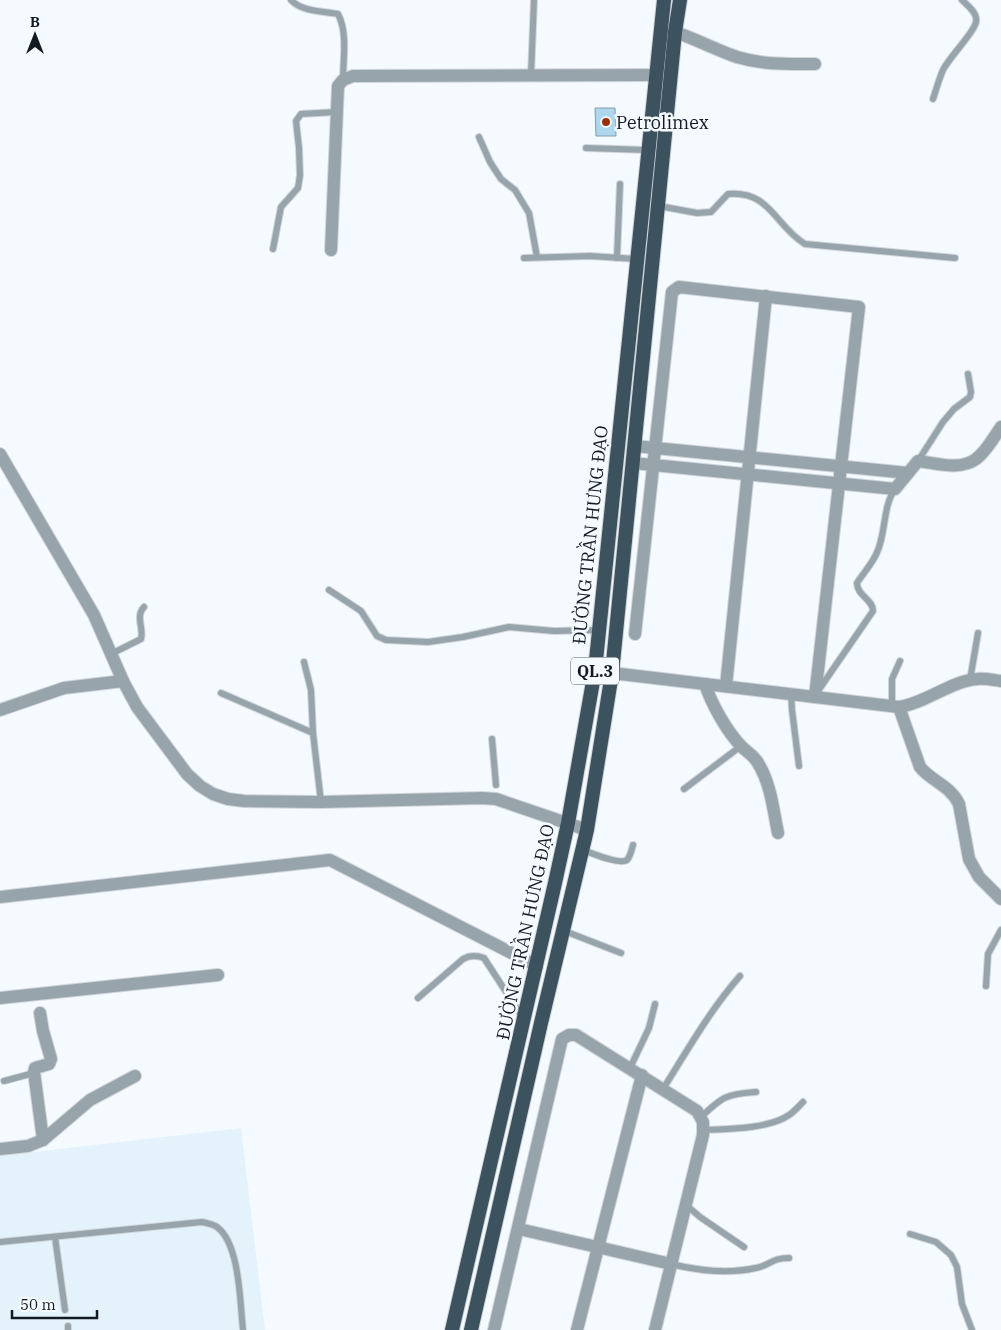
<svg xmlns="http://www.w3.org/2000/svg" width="1001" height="1330" viewBox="0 0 1001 1330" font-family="'IBM Plex Serif',serif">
  <rect width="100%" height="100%" fill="#f5fafe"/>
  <path fill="#e4f2fb" d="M241,1128L265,1330H0V1156Z"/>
  <path fill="#aed7ee" stroke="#829cab" d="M595,108H615L616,136H596Z"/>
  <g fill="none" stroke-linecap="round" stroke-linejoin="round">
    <g stroke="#d1d6db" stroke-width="8">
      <g id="service">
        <path d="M291,0C302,12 323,11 338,14C348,33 343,59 343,80"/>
        <path d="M531,76L534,0"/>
        <path d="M933,99C936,90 939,79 943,70C950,56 974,33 976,22C978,13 967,5 962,0"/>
        <path d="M479,137L490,162L501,179L515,190L529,213L537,257"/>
        <path d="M586,148L647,150"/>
        <path d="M659,206L697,213L711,212L728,194C770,190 775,226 805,244L955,258"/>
        <path d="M273,249L281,207L298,188L300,175L299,148L296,121L301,114L337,112"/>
        <path d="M524,258L590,256L636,259"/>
        <path d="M617,258L620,184"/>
        <path d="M918,461L943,422L954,409L970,397L971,392L968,374"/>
        <path d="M329,590L361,611L377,636L386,640L428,642L463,637L509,627L554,631L599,630"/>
        <path d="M111,654L141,639C144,628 135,616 144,607"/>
        <path d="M304,662L311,690L313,733L321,802"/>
        <path d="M970,680L978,633"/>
        <path d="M818,691L873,611C873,599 857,596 857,583C864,572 874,562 878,550C886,530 883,506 895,489"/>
        <path d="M221,693L313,733"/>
        <path d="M791,693L792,710L799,766"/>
        <path d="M892,707V679L900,661"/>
        <path d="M492,739L496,785"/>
        <path d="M684,789L741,746"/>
        <path d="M583,850C591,853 620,865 627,860C630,857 632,849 633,845"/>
        <path d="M562,930L621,953"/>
        <path d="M986,986L988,954L1001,930"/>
        <path d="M418,998L463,959C470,955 476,955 484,958L523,1018"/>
        <path d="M630,1068L649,1028L655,1004"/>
        <path d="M4,1081L34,1073"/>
        <path d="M663,1089C687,1051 710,1010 740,976"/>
        <path d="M701,1117C722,1097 726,1094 756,1092"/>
        <path d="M703,1130C727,1129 769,1129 789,1115C794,1112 799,1106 803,1102"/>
        <path d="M686,1205L700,1217L744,1247"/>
        <path d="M910,1234L936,1242L951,1255L957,1267L962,1304L972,1330"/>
        <path d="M55,1237L65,1310"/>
        <path d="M0,1242L202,1222C207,1223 213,1224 217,1227C240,1244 240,1303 243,1330"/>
        <path d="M671,1264C699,1271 728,1274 756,1268C771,1265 771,1258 789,1258"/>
        <path d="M68,1326V1330"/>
      </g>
    </g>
    <g stroke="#d1d6db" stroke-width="14">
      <g id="minor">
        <path d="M675,32C696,39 716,50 737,57C763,65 788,64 815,64"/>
        <path d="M331,250L338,86L343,80L353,76L656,75"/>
        <path d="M635,446L908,473"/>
        <path d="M0,454L94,615L123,681L137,707L187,774L200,786L213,794L228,799L244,801L321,802L482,798L496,799L587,830"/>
        <path d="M633,463L895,489L918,461C936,463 960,471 976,459C986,452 994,437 1001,427"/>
        <path d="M635,634L672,292L679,287L859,307L815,697"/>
        <path d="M612,673L899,707C926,703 951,681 977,679C985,678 993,680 1001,681"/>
        <path d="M705,684C711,703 727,732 742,747C747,752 754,756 758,763C771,784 773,809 778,833"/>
        <path d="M726,686L766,296"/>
        <path d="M899,707L920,767C931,781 951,786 959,804L969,859L979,877L1001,899"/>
        <path d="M0,710L64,688L123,681"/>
        <path d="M0,897L330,860L537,966"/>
        <path d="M0,998L218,975"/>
        <path d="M40,1013L43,1031L51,1059L49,1064L35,1068L34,1072L43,1140"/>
        <path d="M0,1149L28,1146L43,1140L90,1100L135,1076"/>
        <path d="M519,1229L671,1264"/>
        <path d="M494,1330L562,1039L569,1035H576L697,1111L703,1122V1135L655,1330"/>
        <path d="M577,1330L642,1075"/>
      </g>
    </g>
    <g stroke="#d1d6db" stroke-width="16">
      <g id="trunk">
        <path d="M452,1330L555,883L568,823L595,670L664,0"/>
        <path d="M471,1330L541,1023L587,830L612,673L675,32L680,0"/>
      </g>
    </g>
    <use href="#service" stroke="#98a4ab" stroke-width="6"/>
    <use href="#minor" stroke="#98a4ab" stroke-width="12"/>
    <use href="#trunk" stroke="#3c525e" stroke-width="14"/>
  </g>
  <circle fill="#98320a" stroke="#f5fafe" stroke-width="2" cx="606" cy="122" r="5"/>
  <g text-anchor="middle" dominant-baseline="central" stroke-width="5" stroke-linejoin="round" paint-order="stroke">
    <rect fill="#f5fafe" stroke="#555e63" stroke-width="1" x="571" y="657.5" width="48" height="27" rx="4"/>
    <g font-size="16" font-weight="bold" fill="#111b21">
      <text x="595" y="671">QL.3</text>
    </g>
    <g font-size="18" fill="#111b21" stroke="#f5fafe" text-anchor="start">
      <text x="616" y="122">Petrolimex</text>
    </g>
    <g font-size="18" fill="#111b21" stroke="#f5fafe">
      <text transform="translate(590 535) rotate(-84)">ĐƯỜNG TRẦN HƯNG ĐẠO</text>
      <text transform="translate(525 932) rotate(-78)">ĐƯỜNG TRẦN HƯNG ĐẠO</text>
    </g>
  </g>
  <g transform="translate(35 35)" stroke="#f5fafe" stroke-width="4" paint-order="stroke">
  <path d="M0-4L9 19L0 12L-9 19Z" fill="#111b21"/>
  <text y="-8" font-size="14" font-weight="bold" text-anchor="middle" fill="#111b21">B</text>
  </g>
  <path d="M12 1310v8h85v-8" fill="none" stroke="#111b21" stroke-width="2.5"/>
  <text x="20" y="1310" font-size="15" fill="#111b21" stroke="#f5fafe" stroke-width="4" paint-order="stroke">50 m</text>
</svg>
